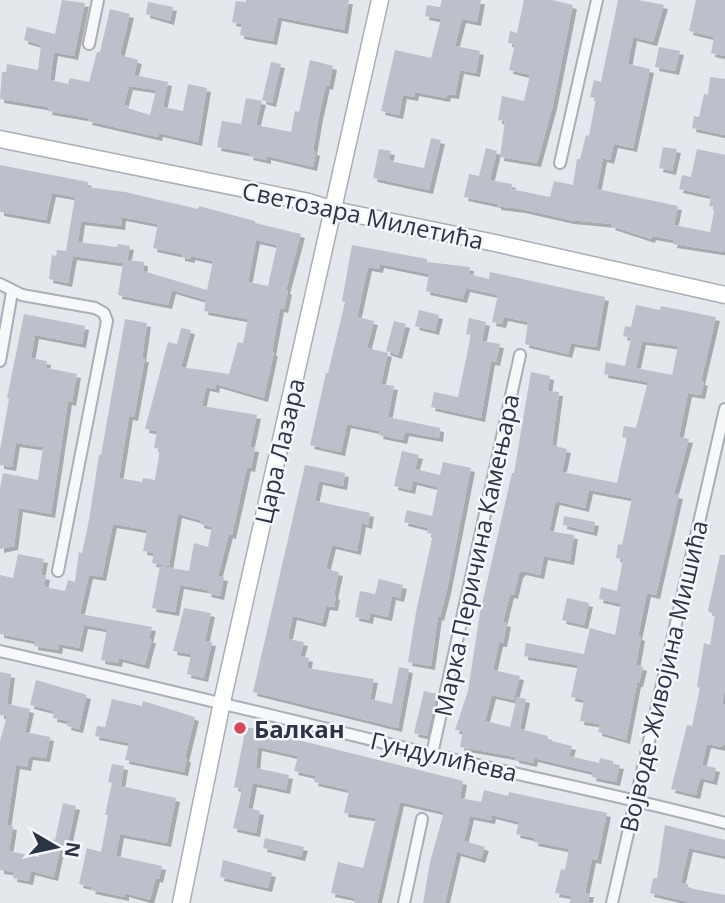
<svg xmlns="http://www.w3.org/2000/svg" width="725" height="903" viewBox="0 0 725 903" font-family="'Open Sans',sans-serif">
  <defs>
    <filter id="shadow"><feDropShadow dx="4" dy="4" stdDeviation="0" flood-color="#0004"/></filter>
  </defs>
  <rect width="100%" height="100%" fill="#e4e7ec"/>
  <g fill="#bbc0ca" fill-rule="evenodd" filter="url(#shadow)">
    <path d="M62,0L85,3L74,56L54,52L50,80L68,84L70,78L89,82L97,52H100L110,9L130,14L120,55L138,60L134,75L168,82L163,107L183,111L188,84L207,88L198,142L159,133L158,137L88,121L89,118L48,111L49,107L0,99L2,72H6L7,64L38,70L41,45L24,40L27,27L55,34ZM129,86L156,90L150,115L127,108L128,105H124Z"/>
    <path d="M246,0H349L344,30L278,17L273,41L240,35L242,24L232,22L236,1L246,2Z"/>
    <path d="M442,0H481L477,22L462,19L455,46L480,51L476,73L460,70L455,95L447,94L446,98L415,92L414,97L403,95L399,115L381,111L395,50L431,58L441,19L425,16L427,5L440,7Z"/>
    <path d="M524,0H552L573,5L553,105L537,163L500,157L505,121L498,120L502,96L524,101L530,75L509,70L515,44L508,43L510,31L517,33Z"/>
    <path d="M618,0H638L664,5L653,42L633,37L628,64L650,69L633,148L614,144L610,160L603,158L597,189L678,206L674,225L710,232L715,207L709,206L711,196L679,189L682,175L691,177L697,149L725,155V252L673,244L674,240L652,236L651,239L611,226L612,224L570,220L521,209L497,206V204L464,197L469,174L479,176L486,148L497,151L490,180L512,184L511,189L550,197L554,181L573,185L577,159H580L586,135L589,136L596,98L590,97L594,80L601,82Z"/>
    <path d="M696,0H725V56L711,53L714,37L689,31Z"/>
    <path d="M148,2L173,7L170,21L146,14Z"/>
    <path d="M659,47L680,51L675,71L655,67Z"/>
    <path d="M310,60L333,66L329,86L326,85L319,116L313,151L316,152L313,167L267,156V160L249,156L250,153L217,147L222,121L241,124L246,98L262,101L256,125L291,132L295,111L299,112Z"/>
    <path d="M271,62L281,64L272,103L262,100Z"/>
    <path d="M710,77L725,79V135L692,128L694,116L699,117L704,94L708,95Z"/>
    <path d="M431,138L441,140L429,190L373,178L379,149L391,151L389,159L394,162L424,168Z"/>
    <path d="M663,147L677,149L672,171L659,168Z"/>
    <path d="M0,165L88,182L87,187L125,192L198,209L199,206L255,221V223L301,234L286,290L288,291L284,309L280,308L272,352H274L264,398L216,384L215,389L206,387L202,406L257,415L250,447L255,448L251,468L247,467L232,535L229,534L218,576L224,577L220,596L207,593L208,590L180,585L175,612L152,608L160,566L189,571L194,543L208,547L212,527L200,524V520L178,514L169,566L152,563L154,553L143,551L147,530L113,524L102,577L89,575L80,614L152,627L149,639H152L145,665L119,658L118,663L101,660L107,629L84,625L79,648L59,644L58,650L34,646L35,641L0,634V575L13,578L18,554L44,559L41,575L46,576L44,587L65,591L68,580L75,582L79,552L82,553L89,520L99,455H101L125,319L147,323L142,358H145L134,417L129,416L119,478L142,482L143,478L155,480L160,449L154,448L157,431L145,429L168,342L177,344L181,328L191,330L181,367L229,374L238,342L243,343L248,319L204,311L206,300L172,290L168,305L118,295L123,263L73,256L68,283L49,279L52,255L56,256L57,250L66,251L75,197L52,193L46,220L0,212ZM122,217L158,224L153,248L181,254V257L191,259V256L213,261L207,290L143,271L144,262L127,260L130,246L118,244L117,247L78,242L81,221L121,226ZM256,240L277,245L268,286L248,282Z"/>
    <path d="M352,245L427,259V262L470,267L469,274L489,279L490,272L605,297L596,347L571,343L568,354L525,344L528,322L504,317L502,324L492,322L498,295L466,288L463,299L426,291L429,274L380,264L379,269L368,267L357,317L374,321L367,348L388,353L381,384L394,386L388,417L440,428L439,438L405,432L403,440L379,435L380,431L347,424L341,452L310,445L326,373H328L345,302L342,301Z"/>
    <path d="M636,305L660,310L661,306L716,317L701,381L704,382L701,395L688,393L679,437L689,439L674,494L679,495L656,595L647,593L638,636L641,637L636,665L643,667L639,683H637L626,740L598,732L600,724L580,721L584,700L571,697L578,665L524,656L526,643L584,654L590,628L615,635L621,604L599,599L601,587L617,591L623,559L616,558L618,544L622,545L632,498L589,490L585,508L556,501L555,504L549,531L574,535L570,561L544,556L540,575L522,571L519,574L514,595L510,594L503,622L507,623L503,643H499L493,670L520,676L514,700L492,695L485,721L510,727L517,697L526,699L520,729L548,736L547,740L572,746L569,756L599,763L600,758L613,761V764L620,765L616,782L592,777L593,772L567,766L534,758L533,763L515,759V757L460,747L463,731L455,730L468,691L480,613L512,473H514L531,372L550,376L548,391L559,392L552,445L567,449L562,472L617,483L627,438L622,437L624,426L636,428L648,382L604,374L606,362L625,366L631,338L623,336L625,326L631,327ZM642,341L678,346L672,375L636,368Z"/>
    <path d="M419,310L439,315L435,331L415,326Z"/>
    <path d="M24,314L85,326L82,344L35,335L31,358L47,361L46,368L77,374L72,402L68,401L51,514L19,508L14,546L0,549V488L3,473L38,480L43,447L16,443L12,467L0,465V450L9,399L7,398Z"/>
    <path d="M469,318L486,322L482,341L500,344L496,362L491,361L481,418L431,407L434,392L458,397L471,335L466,334Z"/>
    <path d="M394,321L406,324L398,355L386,351Z"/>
    <path d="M402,451L419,455L415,469L440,475L443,462L471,468L447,590L440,617L438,616L431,666L408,662L416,612L433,534L427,533L428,528L404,522L407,510L432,516L438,487L413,481L411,490L394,486Z"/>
    <path d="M305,465L345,473L343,486L319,481L315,501L370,513L368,525L362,523L357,551L332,545L326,569L339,572L334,595L336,596L334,607L326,606L322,623L293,616L288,639L304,642L300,656L309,658L307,668L374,679L370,699L392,704L399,667L409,669L398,728L253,692Z"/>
    <path d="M564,516L595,522L593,532L563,525Z"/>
    <path d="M720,555H725V689L722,704L725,705V745H723L722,747L707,744L702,765L716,768L713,781L700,778L696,795L671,789L687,725L692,726L700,688L697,687L704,643L710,645L715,615L708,611Z"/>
    <path d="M379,579L403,585L400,598L392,596L388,617L370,613L369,620L355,617L360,591L375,594Z"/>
    <path d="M567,598L589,603L584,625L562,620Z"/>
    <path d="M184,608L211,613L205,641L212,642L204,678L187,674L191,654L173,651Z"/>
    <path d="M0,672L11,674L7,704L30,709L25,732L50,737L46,758L29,756L27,767L16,765L7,825L13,826L9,851L38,857L44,837L55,840L63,803L76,806L66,851L60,850L54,877L31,871L29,881L13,878L14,872L0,870V741L7,716L0,715Z"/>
    <path d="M36,680L87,695L79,729L67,726L68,721L53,718L54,711L30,705Z"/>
    <path d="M424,691L437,694L427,736L414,733Z"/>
    <path d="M112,699L142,706L143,701L195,717L185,758H187L184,772L125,760L129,743L95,736L97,726L105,727Z"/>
    <path d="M246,727L298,738V740L463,781L460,798L481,802L484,790L508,796L509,792L607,813L597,860L592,859L585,893H590L588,903H570L571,896L555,893L561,869L565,870L569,849L534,842L535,838L516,834L519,822L492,815L491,820L470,816L464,841L485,847L481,859L457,852L445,903H423L430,862L444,812L400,802L377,903H354L355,898L331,893L338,862L363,868L376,818L344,813L349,790L314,782L316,776L294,771L298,756L258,747L256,768L289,775L286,790L253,783L248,808L260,811L256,833L233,828L242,789L234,787Z"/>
    <path d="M112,764L124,766L121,786L176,798L167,843L120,834L116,856L162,866L159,879L156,878L150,900L125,893V897L91,890L92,887L79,884L87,848L101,852L108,815H105L112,783L108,782Z"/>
    <path d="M665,825L725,840V856L689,848L681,883L688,884V888L725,895V903H693L650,893L653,878H657Z"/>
    <path d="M265,838L304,847L301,857L263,848Z"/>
    <path d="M223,860L272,873L268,888L220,877Z"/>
  </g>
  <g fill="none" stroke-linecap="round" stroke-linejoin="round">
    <g stroke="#a9aeb7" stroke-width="14">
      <g id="street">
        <path d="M89,44L98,0"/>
        <path d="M560,163L597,0"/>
        <path d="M0,284L22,295L95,308L104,313L107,321L58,571"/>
        <path d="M0,361L12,292"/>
        <path d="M0,651C144,684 287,719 430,754C528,777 627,797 725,823"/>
        <path d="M432,754L520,355"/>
        <path d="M404,903L422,819"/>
        <path d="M612,903L725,409"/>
      </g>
    </g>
    <g stroke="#a9aeb7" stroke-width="19">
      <g id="secondary">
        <path d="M0,139L309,202L334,210L495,243L725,295"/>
        <path d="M181,903L222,702L380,0"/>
      </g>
    </g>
    <use href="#street" stroke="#f7f8fa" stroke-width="10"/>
    <use href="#secondary" stroke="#fff" stroke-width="16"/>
  </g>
  <circle fill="#d1495b" stroke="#f4f6f9" stroke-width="2.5" cx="240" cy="728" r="7"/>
  <g text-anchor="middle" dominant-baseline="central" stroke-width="5" stroke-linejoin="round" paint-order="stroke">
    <g font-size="24" fill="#2b3445" stroke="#f4f6f9">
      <text transform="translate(363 215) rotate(12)">Светозара Милетића</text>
      <text transform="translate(279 451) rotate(-77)">Цара Лазара</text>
      <text transform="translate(476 555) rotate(-78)">Марка Перичина Камењара</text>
      <text transform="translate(663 676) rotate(-77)">Војводе Живојина Мишића</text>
      <text transform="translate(444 756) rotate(13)">Гундулићева</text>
    </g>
    <g font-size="24" font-weight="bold" fill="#2b3445" stroke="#f4f6f9" text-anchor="start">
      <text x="254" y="728">Балкан</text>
    </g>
  </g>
  <g transform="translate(56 847) rotate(99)" stroke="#f4f6f9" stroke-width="5" paint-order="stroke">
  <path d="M0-5L12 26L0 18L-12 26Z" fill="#2b3445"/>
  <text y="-10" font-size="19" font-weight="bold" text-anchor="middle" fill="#2b3445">N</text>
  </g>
</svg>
